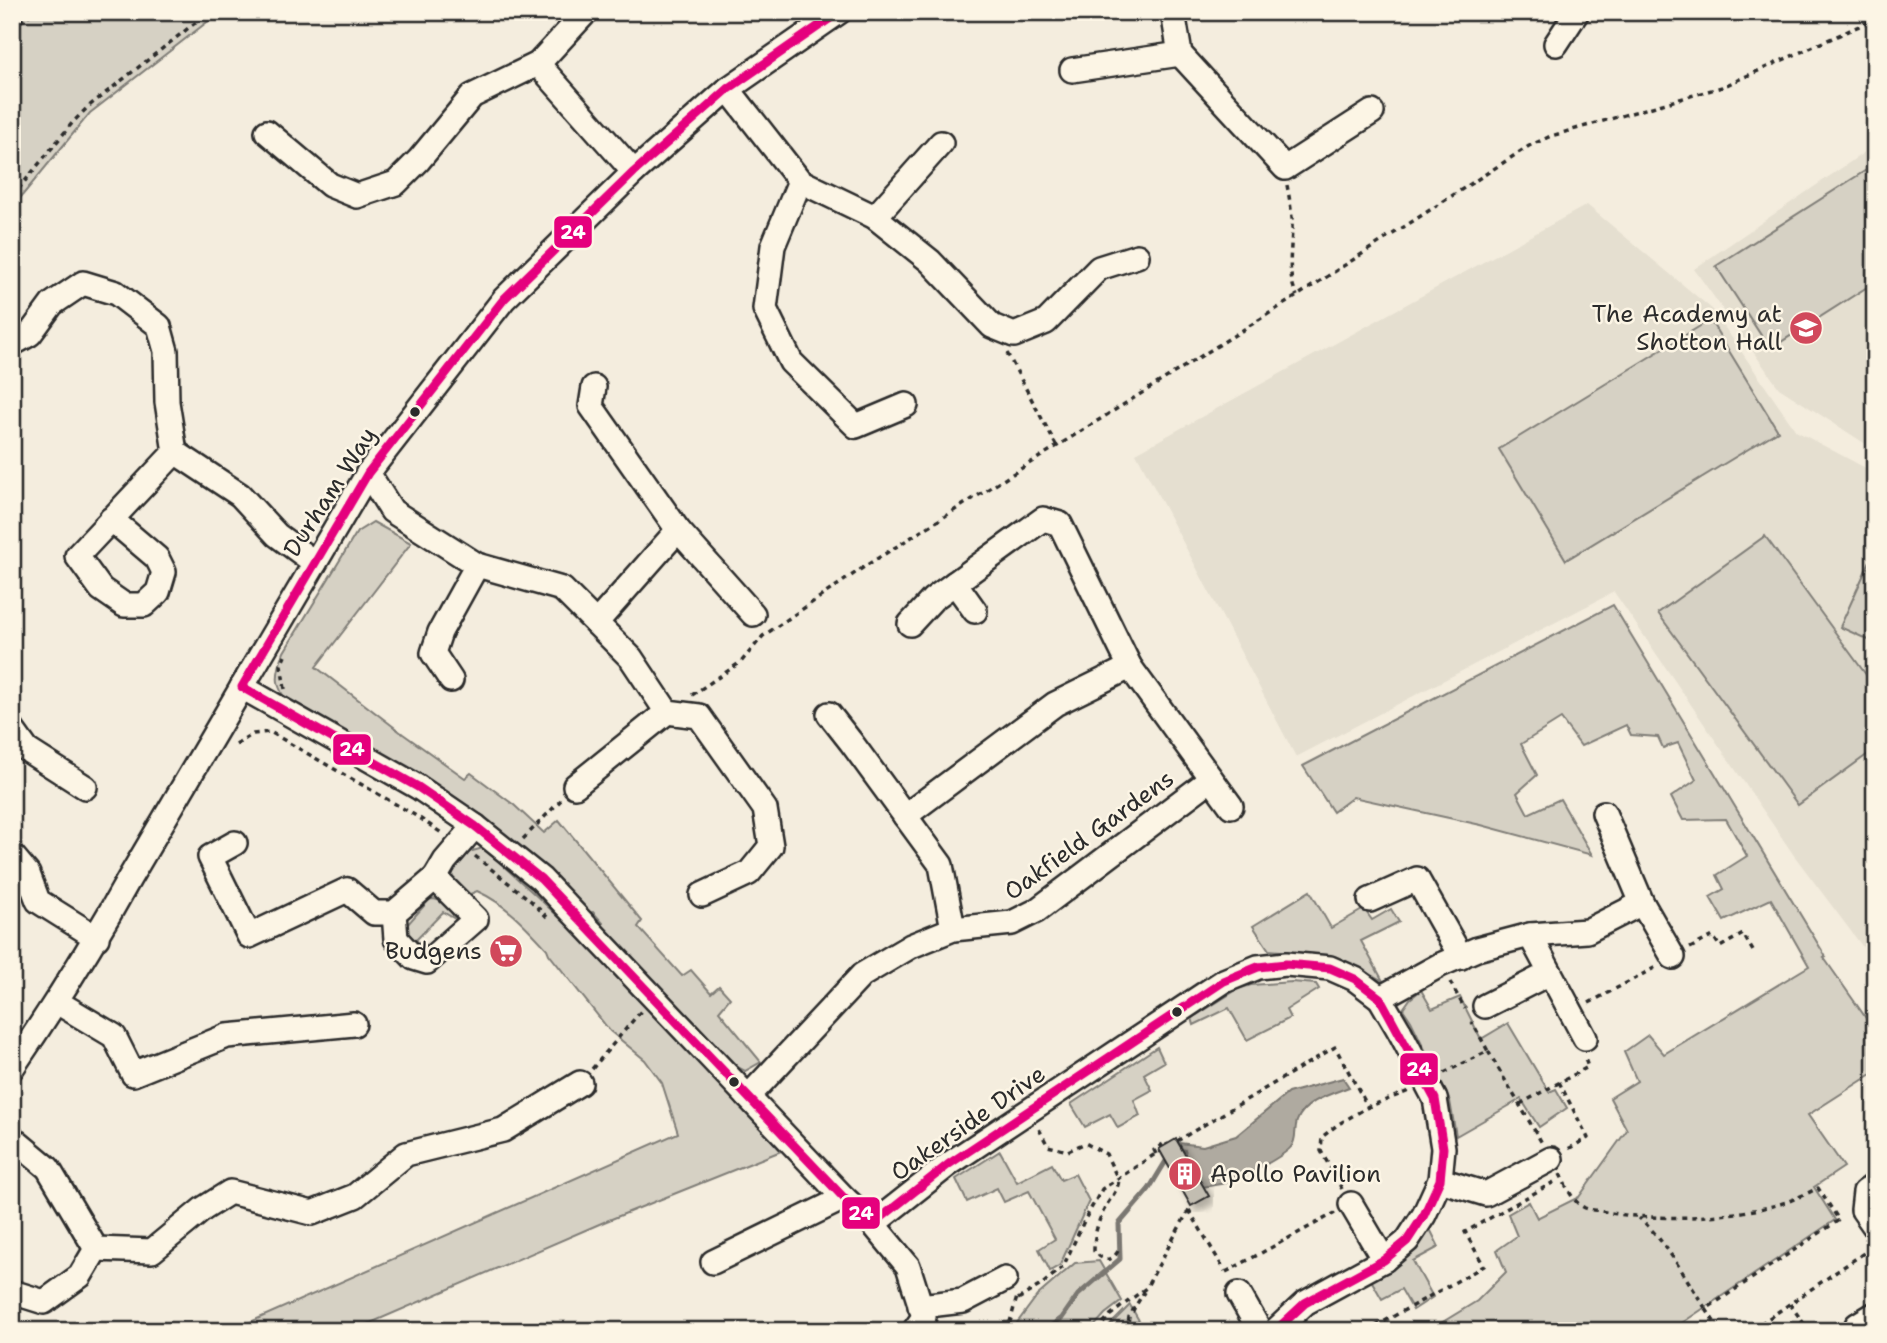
<svg xmlns="http://www.w3.org/2000/svg" width="1887" height="1343" viewBox="0 0 1887 1343" font-family="'Shantell Sans',sans-serif">
  <defs>
    <filter id="shadow"><feDropShadow dx="6" dy="6" stdDeviation="3.5" flood-color="#0004"/></filter>
  </defs>
  <rect width="100%" height="100%" fill="#f4edde"/>
  <filter id="ink" filterUnits="userSpaceOnUse"><feTurbulence type="fractalNoise" baseFrequency=".0143" numOctaves="2"/><feDisplacementMap in="SourceGraphic" scale="14" xChannelSelector="R" yChannelSelector="G"/><feConvolveMatrix kernelMatrix="1 2 1 2 8 2 1 2 1" color-interpolation-filters="sRGB"/></filter>
  <g filter="url(#ink)">
    <g fill="#e5dfd0">
      <path d="M1875,145V450L1779,388L1694,269Z"/>
      <path d="M1587,205L1712,309L1796,431L1875,473L1874,962L1793,854L1614,592L1296,757L1136,453Z"/>
    </g>
    <g fill="#d6d1c4" stroke="#807e78" stroke-width="2">
      <path d="M12,12H220L90,113L12,208Z"/>
      <path d="M1871,167L1875,172V282L1770,349L1716,266Z"/>
      <path d="M1710,320L1778,431L1566,560L1499,449Z"/>
      <path d="M373,522L411,543L316,667L403,734L465,778L471,773L514,805L544,833L559,820L642,921L638,927L682,976L691,970L711,993L719,986L730,998L719,1011L761,1062L745,1071L728,1062L601,929L603,923L593,912L585,913L292,707C274,688 275,675 284,652L357,532Z"/>
      <path d="M1765,536L1875,687V749L1798,805L1658,613Z"/>
      <path d="M1875,550V643L1840,627Z"/>
      <path d="M1613,605L1826,957L1824,958L1875,1031V1072L1808,1115L1844,1167L1814,1187L1835,1220L1673,1329L1674,1331H1428L1477,1301L1506,1272L1497,1250L1517,1236L1508,1214L1529,1202L1537,1218L1579,1197L1627,1130L1610,1098L1637,1081L1624,1052L1648,1035L1664,1054L1809,966L1771,899L1724,921L1710,897L1724,889L1717,875L1747,856L1726,819L1683,820L1671,797L1696,780L1678,743L1663,748L1658,737L1631,735L1626,725L1581,746L1561,719L1521,744L1537,775L1517,793L1528,814L1560,799L1592,855L1481,825L1353,797L1333,812L1303,766Z"/>
      <path d="M483,848C590,941 687,1044 781,1151L604,1222L352,1331H230L678,1133L662,1083L645,1060L610,1031L549,954L547,949C526,926 506,904 477,891L461,898L452,882L453,871L469,852Z"/>
      <path d="M1310,891L1331,928L1364,909L1372,920L1391,909L1399,922L1361,941L1383,981L1349,963L1315,954L1269,950L1253,926Z"/>
      <path d="M430,899C444,899 449,907 455,919L443,912L416,940L425,949L423,952L402,937L406,926Z"/>
      <path d="M1292,982L1316,984L1319,989L1286,1010L1290,1018L1247,1040L1229,1008L1194,1025L1192,1018L1238,989L1251,985Z"/>
      <path d="M1421,990L1432,1009L1460,997L1481,1039L1508,1023L1549,1092L1556,1089L1567,1108L1539,1127L1521,1099L1456,1136L1450,1101L1411,1021L1403,1009L1410,999Z"/>
      <path d="M1157,1047L1164,1062L1144,1074L1152,1090L1134,1100L1140,1116L1118,1128L1110,1114L1085,1127L1071,1104Z"/>
      <path d="M1000,1151L1017,1182L1052,1164L1061,1180L1075,1174L1089,1201L1060,1265L1050,1271L1039,1249L1055,1239L1029,1191L1004,1202L997,1188L967,1202L956,1179Z"/>
      <path d="M1430,1229L1439,1247L1413,1261L1433,1297L1413,1310L1401,1289L1382,1299L1371,1280L1407,1256Z"/>
      <path d="M1099,1261L1122,1301L1105,1314L1090,1331H1011L1037,1296L1075,1263Z"/>
      <path d="M1130,1305L1145,1331H1104Z"/>
    </g>
    <path fill="#afaaa0" stroke="#7a7771" stroke-width="2" d="M1343,1078L1349,1087C1331,1094 1304,1101 1297,1121C1294,1130 1297,1140 1291,1147C1283,1157 1243,1177 1230,1182C1222,1184 1212,1185 1203,1187L1179,1143L1203,1146L1236,1136L1288,1093Z"/>
    <g fill="none" stroke-linecap="round" stroke-linejoin="round">
      <path stroke="#7a7771" stroke-width="5" d="M1044,1331L1062,1318L1078,1295L1120,1259L1119,1224L1149,1189L1166,1161L1184,1151"/>
    </g>
    <path fill="#c2bdb1" stroke="#2b2b2b" stroke-width="2" filter="url(#shadow)" d="M1176,1139L1209,1196L1191,1206L1159,1149Z"/>
    <g fill="none" stroke-linecap="round" stroke-linejoin="round">
      <g stroke="#2b2b2b" stroke-width="28">
        <g id="minor">
          <path d="M1173,12L1180,54L1285,168L1372,112"/>
          <path d="M1556,44L1577,12"/>
          <path d="M538,64L634,172"/>
          <path d="M1072,70L1180,54"/>
          <path d="M728,89L800,181L875,217L930,261L992,326L1014,335L1046,322L1099,268L1137,256"/>
          <path d="M267,132L330,185L357,196L396,183L419,160L472,96L538,64L586,12"/>
          <path d="M800,181L773,246L765,309L791,362L856,426L906,405"/>
          <path d="M875,217L941,143"/>
          <path d="M12,344L30,334L52,304L83,283L116,293L159,326L166,351L167,402L175,452"/>
          <path d="M594,387L591,406L678,530L753,614"/>
          <path d="M368,473L392,511L477,565L562,589L631,658L667,712L699,716L765,809L771,846L749,873L702,895"/>
          <path d="M111,519L157,558L164,572L158,592L144,605H124L101,589L77,556L175,452L240,495L277,535L315,563"/>
          <path d="M955,583L975,611"/>
          <path d="M596,623L678,530"/>
          <path d="M1130,667L1231,806"/>
          <path d="M451,680L433,653L440,632L477,565"/>
          <path d="M242,687L418,787L475,826L541,879L844,1198L873,1224L908,1266L924,1317L914,1331"/>
          <path d="M829,714L851,742L941,865L953,929"/>
          <path d="M12,729L27,750L85,787"/>
          <path d="M575,786L667,712"/>
          <path d="M1604,813L1642,903L1673,957"/>
          <path d="M905,816L1055,704L1130,667L1060,524L1043,519L933,599L910,624"/>
          <path d="M235,843L210,857L249,936L347,890L374,913H394L435,878L445,861L475,826"/>
          <path d="M12,855L28,874L38,901L97,938"/>
          <path d="M1370,900L1417,879L1461,957"/>
          <path d="M394,913L396,939L414,958L427,962L476,919L435,878"/>
          <path d="M1530,935L1585,1038"/>
          <path d="M1380,998L1440,965L1477,949L1530,935L1587,931L1642,903"/>
          <path d="M57,1002L114,1036L133,1074L227,1036L354,1024"/>
          <path d="M1485,1006L1550,973"/>
          <path d="M12,1068C54,1006 93,944 129,879L368,473L504,299L634,172L728,89L839,12"/>
          <path d="M748,1097L862,975L911,946L953,929L1012,923L1036,911L1211,779"/>
          <path d="M12,1138L48,1168L96,1249"/>
          <path d="M1440,1180L1486,1194L1551,1159"/>
          <path d="M1875,1185L1865,1192L1863,1210L1875,1227"/>
          <path d="M1351,1204L1384,1260"/>
          <path d="M873,1224L949,1164L1224,981L1258,967L1286,964L1330,968L1355,979L1380,998L1400,1032"/>
          <path d="M713,1262L844,1198"/>
          <path d="M12,1292L44,1302L80,1276L96,1249L152,1251L203,1209L230,1192L312,1213L355,1196L406,1154L503,1130L580,1083"/>
          <path d="M1239,1294L1260,1331"/>
          <path d="M920,1306L963,1301L1005,1279"/>
          <path d="M1857,1325L1875,1314"/>
          <path d="M1275,1331L1305,1303L1384,1260L1407,1241L1424,1215L1440,1180L1443,1148L1435,1099"/>
        </g>
      </g>
      <g stroke="#2b2b2b" stroke-width="3.5" stroke-dasharray="5 5" stroke-linecap="butt">
        <path d="M12,28L33,12"/>
        <path d="M1287,185C1289,196 1291,207 1292,218C1293,245 1285,271 1297,296"/>
        <path d="M12,197L73,122L89,106L209,12"/>
        <path d="M1007,353L1057,447"/>
        <path d="M285,689L281,665L285,656"/>
        <path d="M692,695L741,662L763,636L867,565L1297,296L1529,146L1551,136L1722,87L1875,19"/>
        <path d="M236,745L253,734L270,732L418,817L443,834"/>
        <path d="M523,839L561,800"/>
        <path d="M475,856L531,901L547,917"/>
        <path d="M1690,948L1713,936L1720,947L1743,934L1753,951"/>
        <path d="M1450,982L1465,1009"/>
        <path d="M1589,1003L1656,967"/>
        <path d="M1488,1051L1542,1143"/>
        <path d="M592,1069L641,1011"/>
        <path d="M1444,1073L1488,1051L1472,1022"/>
        <path d="M1559,1082L1588,1138L1568,1149"/>
        <path d="M1520,1104L1588,1067L1584,1056"/>
        <path d="M1039,1129L1048,1146L1068,1151L1085,1143L1106,1154L1118,1179"/>
        <path d="M1177,1141L1335,1047L1368,1107L1409,1091"/>
        <path d="M1156,1154L1154,1150L1166,1142L1167,1144"/>
        <path d="M1560,1174C1566,1185 1572,1202 1585,1208C1590,1210 1596,1210 1601,1211C1651,1222 1724,1218 1773,1206C1789,1202 1804,1195 1818,1188L1839,1220L1706,1309C1687,1281 1665,1239 1639,1218"/>
        <path d="M1342,1189L1321,1151L1322,1137L1337,1125L1368,1107"/>
        <path d="M1189,1210L1225,1271"/>
        <path d="M1118,1251C1111,1264 1102,1260 1094,1251C1094,1237 1097,1223 1104,1210C1109,1199 1118,1192 1119,1179"/>
        <path d="M1226,1272L1335,1213"/>
        <path d="M1018,1299L1041,1285L1063,1267L1084,1221L1102,1189L1160,1151"/>
        <path d="M1790,1304L1809,1331"/>
        <path d="M1706,1309L1720,1331"/>
        <path d="M1004,1331L1010,1322L1017,1297"/>
        <path d="M1097,1331L1109,1316L1146,1288L1191,1206"/>
        <path d="M1127,1331L1129,1317L1144,1292"/>
        <path d="M1367,1331L1484,1266L1465,1232L1554,1182"/>
        <path d="M1758,1331L1756,1327L1874,1246"/>
      </g>
      <use href="#minor" stroke="#fcf5e5" stroke-width="23"/>
      <g stroke="#2b2b2b" stroke-width="28" stroke-linecap="butt">
        <path id="minor-bridge" d="M1400,1032L1435,1099"/>
      </g>
      <use href="#minor-bridge" stroke="#fcf5e5" stroke-width="23"/>
      <g stroke="#fcf5e5" stroke-width="14">
        <path id="bus-1" d="M839,12L728,89L634,172L504,299L368,473L242,687L418,787L475,826L541,879L844,1198L873,1224L949,1164L1224,981L1258,967L1286,964L1330,968L1355,979L1380,998L1435,1099L1443,1148L1440,1180L1424,1215L1407,1241L1384,1260L1305,1303L1275,1331"/>
      </g>
      <use href="#bus-1" stroke="#e5007d" stroke-width="9"/>
    </g>
  </g>
  <defs>
    <g id="school-disc" transform="scale(1.75)"><circle r="9.5" fill="#d1495b" stroke="#fcf5e5"/><path d="M0-5L7-2L0 1L-7-2ZM-4 1L0 2.5L4 1V4Q0 6-4 4Z" fill="#fff"/></g>
    <g id="supermarket-disc" transform="scale(1.75)"><circle r="9.5" fill="#d1495b" stroke="#fcf5e5"/><path d="M-6-5.5h2.5l.6 2H6L4.5 2H-2.5L-4.4-4H-6ZM-1.5 3.2a1.3 1.3 0 1 0 .1 0ZM3 3.2a1.3 1.3 0 1 0 .1 0Z" fill="#fff"/></g>
    <g id="building-disc" transform="scale(1.75)"><circle r="9.5" fill="#d1495b" stroke="#fcf5e5"/><path d="M-4-6H4V6H1V3H-1V6H-4ZM-2.5-4.3h1.7v1.8h-1.7ZM.8-4.3h1.7v1.8H.8ZM-2.5-1h1.7V.8h-1.7ZM.8-1h1.7V.8H.8Z" fill="#fff"/></g>
  </defs>
  <g fill-rule="evenodd">
    <use href="#school-disc" x="1806" y="328"/>
    <use href="#supermarket-disc" x="506" y="951"/>
    <use href="#building-disc" x="1185" y="1174"/>
  </g>
  <g fill="#2b2b2b" stroke="#fcf5e5" stroke-width="2.5">
    <circle cx="415" cy="412" r="6"/>
    <circle cx="1177" cy="1012" r="6"/>
    <circle cx="734" cy="1082" r="6"/>
  </g>
  <g text-anchor="middle" dominant-baseline="central" stroke-width="5" stroke-linejoin="round" paint-order="stroke">
    <g font-size="24" fill="#2b2b2b" stroke="#fcf5e5" text-anchor="end">
      <text x="1782" y="314">The Academy at<tspan x="1782" dy="28">Shotton Hall</tspan></text>
      <text x="482" y="951">Budgens</text>
      <text x="1210" y="1174" text-anchor="start">Apollo Pavilion</text>
    </g>
    <g font-size="24" fill="#2b2b2b" stroke="#fcf5e5">
      <text transform="translate(330 492) rotate(-57)">Durham Way</text>
      <text transform="translate(1089 835) rotate(-36)">Oakfield Gardens</text>
      <text transform="translate(968 1123) rotate(-35)">Oakerside Drive</text>
    </g>
  </g>
  <g stroke="#fcf5e5" stroke-width="2.5">
    <rect x="553" y="215" width="40" height="34" rx="7" fill="#e5007d"/>
    <rect x="332" y="733" width="40" height="33" rx="7" fill="#e5007d"/>
    <rect x="1399" y="1052" width="40" height="34" rx="7" fill="#e5007d"/>
    <rect x="841" y="1196" width="40" height="34" rx="7" fill="#e5007d"/>
  </g>
  <g font-size="19" text-anchor="middle" font-weight="bold" fill="#fff">
    <text x="573" y="239">24</text>
    <text x="352" y="756">24</text>
    <text x="1419" y="1076">24</text>
    <text x="861" y="1220">24</text>
  </g>
  <rect width="1887" height="1343" fill="none" stroke="#fcf5e5" stroke-width="42"/>
  <rect x="21" y="21" width="1845" height="1301" fill="none" stroke="#2b2b2b" stroke-width="2.5" filter="url(#ink)"/>
</svg>
